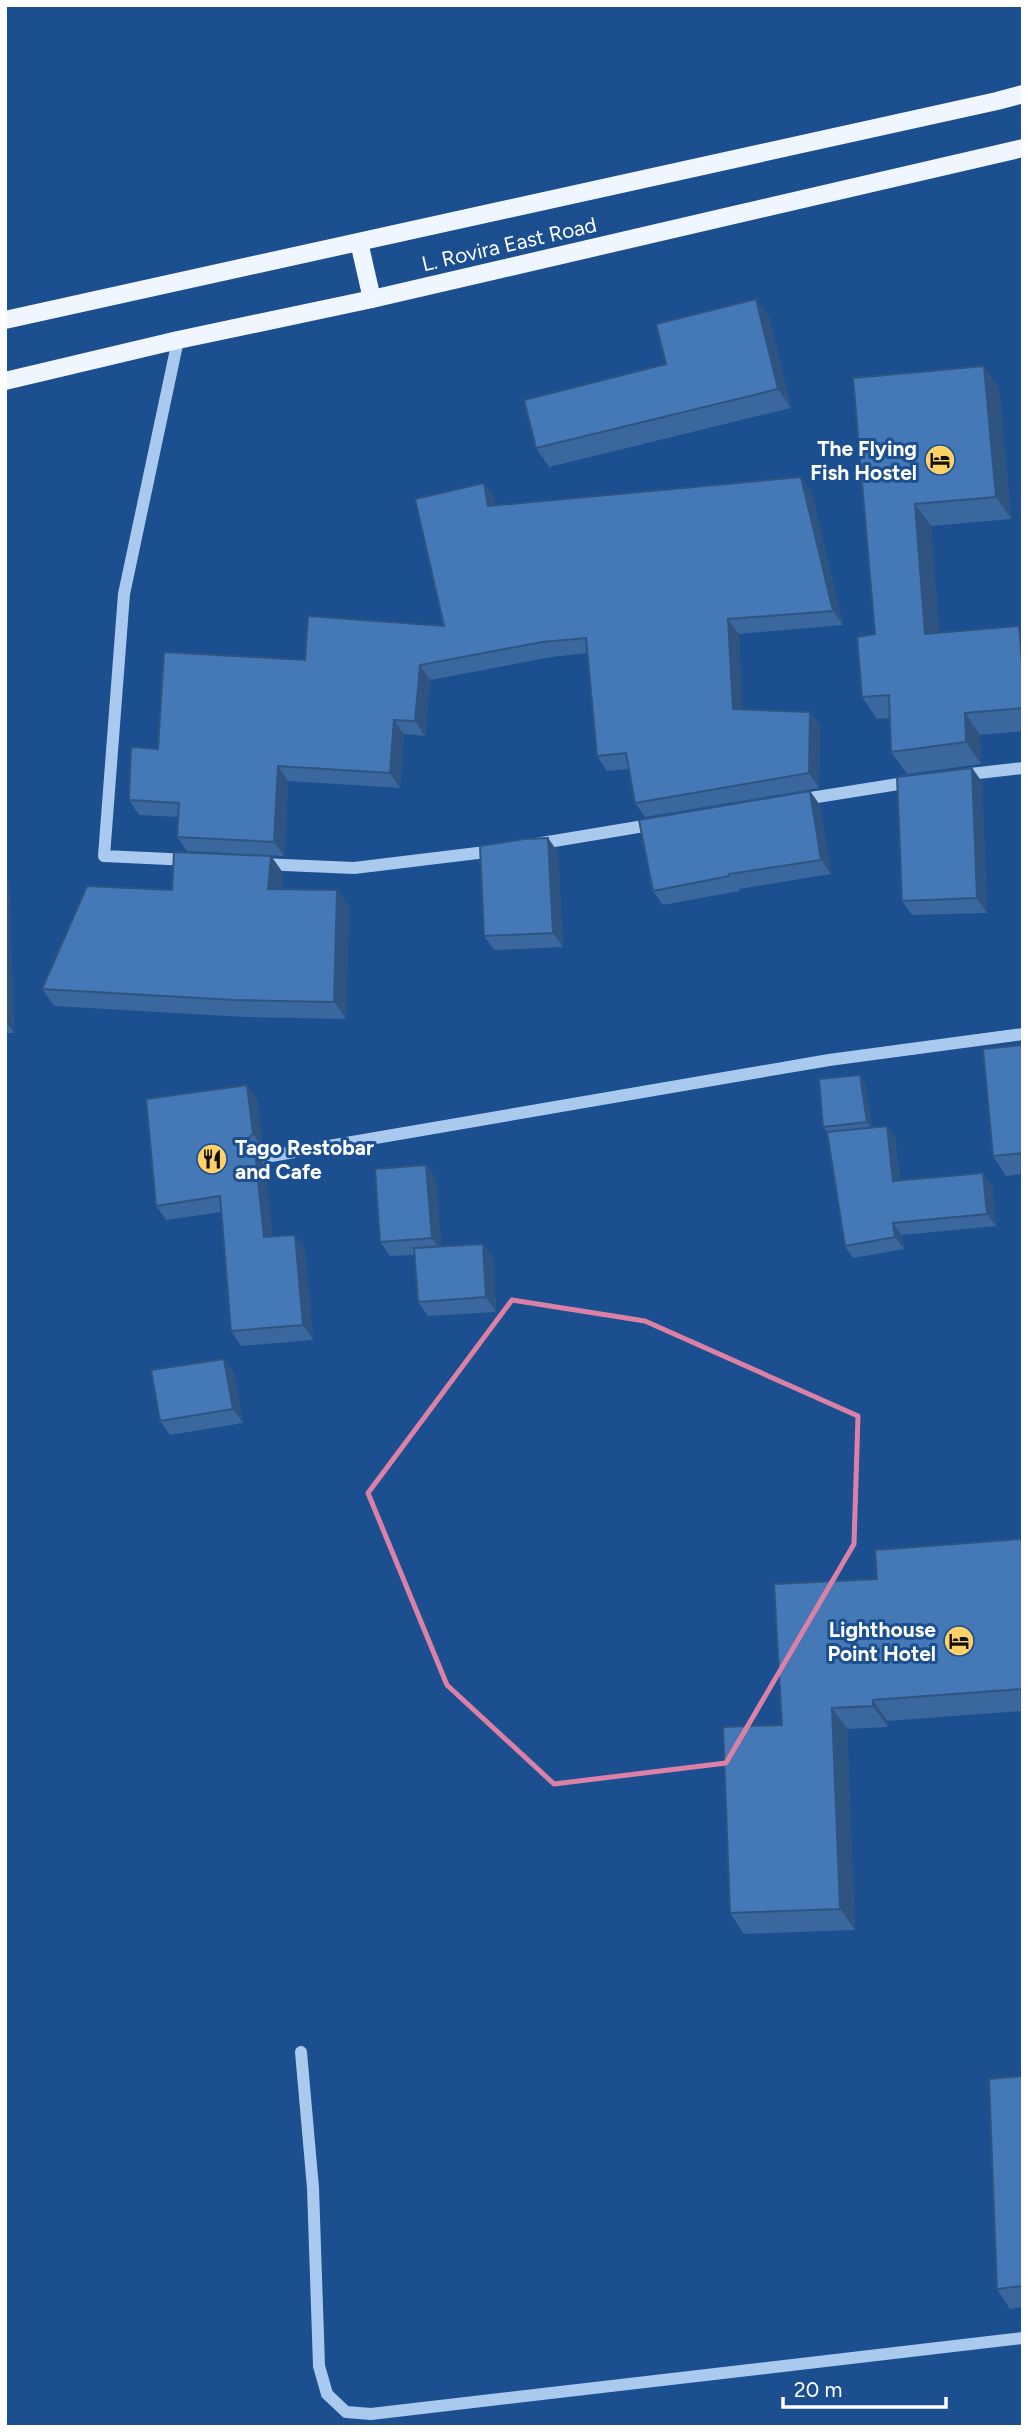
<svg xmlns="http://www.w3.org/2000/svg" width="1028" height="2432" viewBox="0 0 1028 2432" font-family="Figtree,sans-serif">
  <rect width="100%" height="100%" fill="#1b4f8f"/>
  <g fill="none" stroke-linecap="round" stroke-linejoin="round">
    <g stroke="#a9c9ee" stroke-width="12">
      <path d="M178,340L124,594L104,856L190,860"/>
      <path d="M961,775L1023,768"/>
      <path d="M798,800L911,782"/>
      <path d="M536,844L656,824"/>
      <path d="M261,864L354,868L494,851"/>
      <path d="M265,1157L829,1060L1023,1034"/>
      <path d="M301,2052L313,2188L319,2366L327,2394L346,2412L371,2414L1023,2338"/>
    </g>
    <g stroke="#f0f6ff" stroke-width="18">
      <path d="M359,242L372,299"/>
      <path d="M5,320L997,101L1023,94"/>
      <path d="M5,381L178,340L372,299L1023,148"/>
    </g>
  </g>
  <g fill="#3a679d">
    <path d="M769,317L791,408L549,467L536,448L666,364Z"/>
    <path d="M984,366L999,388L1011,519L931,526L939,633L1023,632V731L980,735L981,764L907,774L891,752L890,718L877,719L862,697L875,634L853,378Z"/>
    <path d="M801,477L811,491L843,625L739,634L742,709L810,712L820,726L819,788L645,817L635,803L629,769L607,771L597,756L587,653L552,657L430,680L425,736L404,734L400,788L288,781L284,856L187,851L177,837L179,817L139,815L129,800L158,749L305,660L444,626L484,483L494,498L495,506Z"/>
    <path d="M972,768L982,782L987,913L912,915L902,901Z"/>
    <path d="M820,805L831,874L739,889V891L663,905L653,891Z"/>
    <path d="M558,852L563,947L494,950L484,936Z"/>
    <path d="M271,856L283,873L282,889L337,890L349,907L346,1019L245,1017L54,1006L42,989L172,890Z"/>
    <path d="M5,875L9,880L14,1033H5Z"/>
    <path d="M1023,1045V1174L1006,1176L993,1156Z"/>
    <path d="M865,1083L872,1128L895,1138L900,1180L992,1185L996,1226L902,1235L904,1249L853,1258L845,1246L827,1132L823,1127Z"/>
    <path d="M257,1099L263,1149L257,1155L265,1166L272,1237L305,1249L313,1340L241,1346L231,1331L221,1212L166,1220L156,1206Z"/>
    <path d="M426,1165L436,1179L441,1246L483,1244L493,1258L496,1312L428,1316L418,1302L415,1255L390,1256L380,1242Z"/>
    <path d="M224,1359L234,1373L243,1423L170,1435L160,1421Z"/>
    <path d="M1023,1539V1711L887,1721L888,1727L847,1729L855,1930L744,1934L730,1913L782,1725L877,1579Z"/>
    <path d="M1023,2076V2307L1010,2309L997,2289Z"/>
  </g>
  <g fill="#305480">
    <path d="M756,299L769,317L791,408L778,389Z"/>
    <path d="M984,366L999,388L1011,519L996,497Z"/>
    <path d="M801,477L811,491L843,625L833,611Z"/>
    <path d="M484,483L494,498L498,521L488,506Z"/>
    <path d="M915,504L931,526L941,656L925,634Z"/>
    <path d="M728,619L739,634L743,723L733,709Z"/>
    <path d="M1019,626L1023,632V675Z"/>
    <path d="M420,665L430,680L425,736L415,721Z"/>
    <path d="M810,712L820,726L819,788L809,773Z"/>
    <path d="M965,713L980,735L981,764L966,742Z"/>
    <path d="M394,720L404,734L400,788L390,773Z"/>
    <path d="M278,766L288,781L284,856L274,842Z"/>
    <path d="M972,768L982,782L987,913L977,898Z"/>
    <path d="M810,791L820,805L831,874L821,860Z"/>
    <path d="M548,838L558,852L563,947L553,933Z"/>
    <path d="M271,856L283,873L280,906L268,889Z"/>
    <path d="M5,875L9,880L14,1033L5,1020Z"/>
    <path d="M337,890L349,907L346,1019L334,1002Z"/>
    <path d="M860,1075L865,1083L873,1130L867,1122Z"/>
    <path d="M247,1085L257,1099L263,1149L253,1134Z"/>
    <path d="M887,1126L895,1138L901,1193L893,1181Z"/>
    <path d="M247,1139L265,1166L274,1252L264,1237L249,1149L246,1144Z"/>
    <path d="M426,1165L436,1179L442,1253L432,1238Z"/>
    <path d="M983,1173L992,1185L996,1226L987,1214Z"/>
    <path d="M893,1223L902,1235L904,1249L895,1237Z"/>
    <path d="M295,1235L305,1249L313,1340L303,1325Z"/>
    <path d="M483,1244L493,1258L496,1312L486,1297Z"/>
    <path d="M224,1359L234,1373L243,1423L233,1409Z"/>
    <path d="M873,1700L887,1721L888,1727L873,1706Z"/>
    <path d="M832,1708L847,1729L855,1930L840,1909Z"/>
  </g>
  <g fill="#4478b7" stroke="#305480" stroke-width="2">
    <path d="M756,299L778,389L536,448L524,400L666,364L656,324Z"/>
    <path d="M984,366L996,497L915,504L925,634L1019,626L1023,675V708L965,713L966,742L891,752L889,695L862,697L857,637L875,634L853,378Z"/>
    <path d="M801,477L833,611L728,619L733,709L810,712L809,773L635,803L626,753L597,756L586,638L542,642L420,665L415,721L394,720L390,773L278,766L274,842L177,837L179,803L129,800L131,747L158,749L164,652L305,660L308,616L444,626L415,499L484,483L488,506Z"/>
    <path d="M972,768L977,898L902,901L897,777Z"/>
    <path d="M810,791L821,860L729,874V876L653,891L639,820Z"/>
    <path d="M548,838L553,933L484,936L480,846L524,839Z"/>
    <path d="M174,852L271,856L268,889L337,890L334,1002L234,1000L42,989L87,886L172,890Z"/>
    <path d="M1023,1045V1153L993,1156L983,1049Z"/>
    <path d="M860,1075L867,1122L823,1127L819,1079Z"/>
    <path d="M247,1085L253,1134L247,1139L246,1144L249,1149L255,1151L264,1237L295,1235L303,1325L231,1331L220,1196L156,1206L146,1099Z"/>
    <path d="M887,1126L893,1181L983,1173L987,1214L893,1223L895,1237L845,1246L827,1132Z"/>
    <path d="M426,1165L432,1238L380,1242L375,1169Z"/>
    <path d="M483,1244L486,1297L418,1302L414,1248Z"/>
    <path d="M224,1359L233,1409L160,1421L151,1370Z"/>
    <path d="M1023,1539V1689L873,1700V1706L832,1708L840,1909L730,1913L723,1727L782,1725L774,1584L877,1579L875,1550Z"/>
    <path d="M1023,2076V2286L997,2289L989,2079Z"/>
  </g>
  <path fill="none" stroke="#dd80a5" stroke-width="5" stroke-linejoin="round" d="M512,1300L645,1321L858,1416L854,1544L726,1763L554,1784L447,1685L368,1493Z"/>
  <defs>
    <g id="hotel-disc" transform="scale(1.575)"><circle r="9.5" fill="#ffd166" stroke="#1b4f8f"/><path d="M-6-4.5h1.5V1H6V5H4.5V3h-9V5H-6ZM-4 0a1.8 1.8 0 1 1 3.6 0ZM.5 0V-2.5h3Q6-2.5 6 0Z" fill="#111"/></g>
    <g id="restaurant-disc" transform="scale(1.575)"><circle r="9.5" fill="#ffd166" stroke="#1b4f8f"/><path d="M-5-6h1v4h1v-4h1v4h1v-4h1v5L-1.5 .5V6h-2V.5L-5-1ZM5-6V6H3V1.5H1.5Q1.5-4 5-6Z" fill="#111"/></g>
  </defs>
  <g fill-rule="evenodd">
    <use href="#hotel-disc" x="940" y="460"/>
    <use href="#restaurant-disc" x="212" y="1159"/>
    <use href="#hotel-disc" x="959" y="1641"/>
  </g>
  <g text-anchor="middle" dominant-baseline="central" stroke-width="6" stroke-linejoin="round" paint-order="stroke">
    <g font-size="21" fill="#fff" stroke="#1b4f8f">
      <text transform="translate(509 244) rotate(-13)">L. Rovira East Road</text>
    </g>
    <g font-size="21" font-weight="bold" fill="#fff" stroke="#1b4f8f" text-anchor="end">
      <text x="917" y="448">The Flying<tspan x="917" dy="24">Fish Hostel</tspan></text>
      <text x="235" y="1147" text-anchor="start">Tago Restobar<tspan x="235" dy="24">and Cafe</tspan></text>
      <text x="936" y="1629">Lighthouse<tspan x="936" dy="24">Point Hotel</tspan></text>
    </g>
  </g>
  <rect width="1028" height="2432" fill="none" stroke="#ffffff" stroke-width="14"/>
  <path d="M783 2397v10h163v-10" fill="none" stroke="#ffffff" stroke-width="3.5"/>
  <text x="794" y="2397" font-size="21" fill="#ffffff" stroke="#1b4f8f" stroke-width="5" paint-order="stroke">20 m</text>
</svg>
